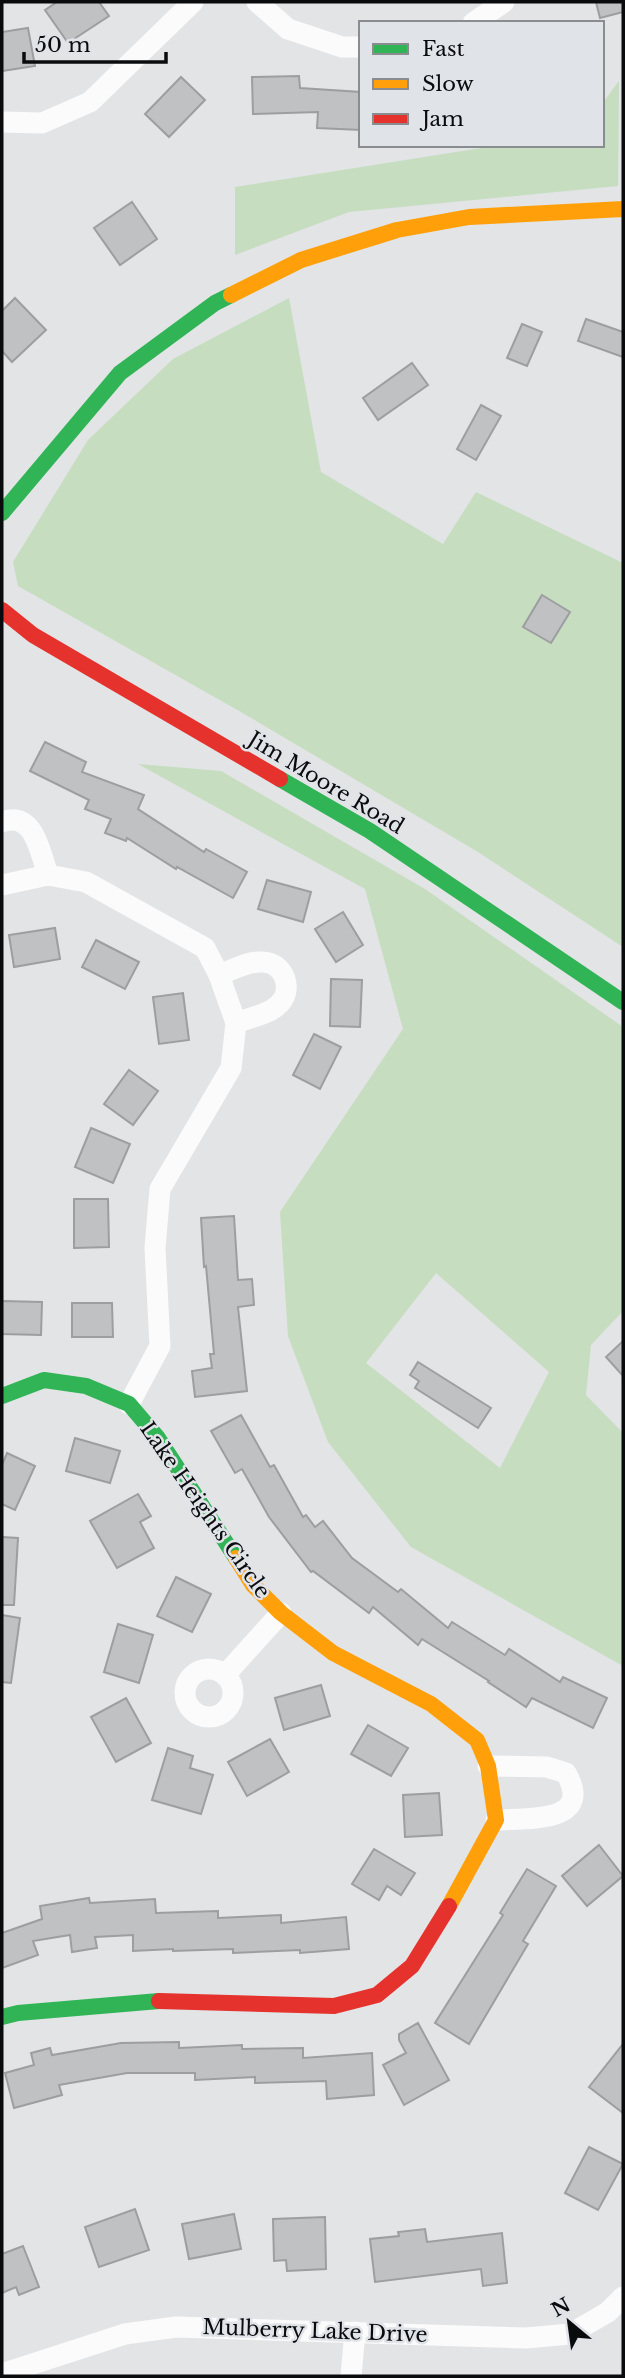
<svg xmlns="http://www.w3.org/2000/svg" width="625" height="2378" viewBox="0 0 625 2378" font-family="'Libre Baskerville',serif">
  <rect width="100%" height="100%" fill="#e2e4e6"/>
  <g fill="#c6ddc0" fill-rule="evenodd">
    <path d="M619,81L618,186L349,212L235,255V187L500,145H602V104Z"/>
    <path d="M289,298L321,472L443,544L476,492L623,563V947L478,852L241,712L18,586L13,562L88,440L173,359Z"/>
    <path d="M138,764L221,771L425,889L623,1027V1311L591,1345L586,1395L623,1433V1666L411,1547L328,1442L288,1336L280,1212L403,1029L365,889ZM436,1273L549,1372L500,1468L366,1363Z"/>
  </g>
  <g fill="#c0c1c3" stroke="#9d9ea0" stroke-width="2">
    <path d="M57,2H99L109,16L68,43L45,10Z"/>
    <path d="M596,2H623V12L600,18Z"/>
    <path d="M28,28L35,66L2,71V32Z"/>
    <path d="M299,76L300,88L361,92V130L317,128L318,112L253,114L252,77Z"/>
    <path d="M181,77L205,100L169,137L145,114Z"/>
    <path d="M132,202L157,239L120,265L94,228Z"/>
    <path d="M15,298L46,330L12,362L2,351V311Z"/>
    <path d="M586,319L623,332V357L578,341Z"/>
    <path d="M522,324L542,332L527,366L507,358Z"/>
    <path d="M412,363L428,385L378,420L363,398Z"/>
    <path d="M481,405L501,416L476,460L457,449Z"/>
    <path d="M542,595L570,612L551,643L523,627Z"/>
    <path d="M45,742L86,762L82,772L144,795L138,809L204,852L206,849L247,872L233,898L177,867L176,869L127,838L126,841L105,833L111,819L85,809L89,800L30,771Z"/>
    <path d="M267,880L311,892L303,922L258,909Z"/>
    <path d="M343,912L363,945L336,962L315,929Z"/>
    <path d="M55,928L60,959L14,967L9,935Z"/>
    <path d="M96,940L139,962L125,989L82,967Z"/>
    <path d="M331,979L362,980L360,1027L330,1026Z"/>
    <path d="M183,993L189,1040L159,1044L153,997Z"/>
    <path d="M314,1034L341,1047L320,1089L293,1075Z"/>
    <path d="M129,1070L158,1091L133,1125L104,1104Z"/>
    <path d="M91,1128L130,1144L113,1183L75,1167Z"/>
    <path d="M74,1199H108L109,1247L74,1248Z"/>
    <path d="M234,1216L238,1280L252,1279L254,1305L238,1307L247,1391L195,1397L192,1371L212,1368L210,1354H214L206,1266L204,1267L201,1218Z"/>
    <path d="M2,1301L42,1302L41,1335L2,1334Z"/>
    <path d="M72,1303H112L113,1337H72Z"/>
    <path d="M623,1341V1376L606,1357Z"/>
    <path d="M418,1362L491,1408L478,1428L415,1388L419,1381L410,1375Z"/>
    <path d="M241,1415L270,1467L274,1465L303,1517L306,1515L315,1527L323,1521L352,1558L398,1592L401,1589L448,1628L452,1622L505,1655L509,1649L560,1682L563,1677L607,1698L593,1728L532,1698L526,1707L488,1682L489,1681L422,1639L418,1645L373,1607L369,1613L313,1571L311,1572L269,1517L242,1469L235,1473L211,1431Z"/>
    <path d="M75,1438L120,1451L110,1483L66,1471Z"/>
    <path d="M7,1453L35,1466L15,1510L2,1504V1465Z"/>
    <path d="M138,1494L151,1516L140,1522L154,1548L117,1568L90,1521Z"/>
    <path d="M2,1537L18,1538L14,1605H2Z"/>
    <path d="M176,1577L211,1594L192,1632L157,1616Z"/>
    <path d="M2,1615L20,1618L11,1683L2,1682Z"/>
    <path d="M118,1624L153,1635L139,1683L104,1672Z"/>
    <path d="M321,1685L330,1716L284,1730L275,1698Z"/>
    <path d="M126,1698L151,1743L116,1762L91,1717Z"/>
    <path d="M368,1725L408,1748L391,1776L351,1754Z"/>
    <path d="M270,1739L289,1772L247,1796L228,1762Z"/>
    <path d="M168,1748L193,1756L190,1768L213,1775L201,1814L152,1800Z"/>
    <path d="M439,1793L442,1835L405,1837L403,1795Z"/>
    <path d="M599,1845L623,1876L587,1906L562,1876Z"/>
    <path d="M374,1849L415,1873L401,1895L387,1886L379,1900L352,1884Z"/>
    <path d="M527,1869L556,1886L523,1941L528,1944L469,2044L435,2023L503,1915L500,1913Z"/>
    <path d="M89,1898L90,1903L155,1899L156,1913L218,1911V1918L281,1915V1923L346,1917L349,1949L300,1953V1950L233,1953V1949L173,1951V1949L133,1951V1935L95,1937L97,1948L72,1952L70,1935L33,1941L38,1955L2,1968V1933L42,1919L40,1906Z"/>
    <path d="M418,2023L449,2080L404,2105L383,2065L406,2053L399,2040V2034Z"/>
    <path d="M179,2042V2048L242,2045V2049L303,2048V2058L372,2053L374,2095L327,2099L326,2081L255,2083V2077L195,2080V2073H127L59,2085L62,2095L14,2108L5,2073L34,2065L31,2053L50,2048L52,2055L121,2043Z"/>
    <path d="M623,2044V2113L589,2087Z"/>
    <path d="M589,2147L623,2164L598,2210L565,2193Z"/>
    <path d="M135,2209L149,2250L99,2267L85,2227Z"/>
    <path d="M234,2214L241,2249L189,2259L182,2224Z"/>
    <path d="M325,2217L326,2269L287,2271L286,2260L274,2261L273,2219Z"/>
    <path d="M425,2229L427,2242L502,2233L507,2283L483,2286L481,2269L375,2282L370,2239L399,2236L398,2232Z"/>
    <path d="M23,2246L39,2287L19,2295L16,2287L2,2293V2254Z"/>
  </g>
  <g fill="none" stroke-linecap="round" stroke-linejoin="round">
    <g stroke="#fbfbfb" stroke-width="21">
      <path d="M257,2L288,29L342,47H361"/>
      <path d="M473,23L504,2"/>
      <path d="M2,122L42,123L90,102L193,2"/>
      <path d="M2,822C34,810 40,852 48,875"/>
      <path d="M2,885L48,875L86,882L205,948L219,975L236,1023L231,1068L160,1189L155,1248L160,1346L129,1404"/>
      <path d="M219,975C232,970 248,961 262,962C285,962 295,992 277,1006C267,1015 248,1018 236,1023"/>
      <circle cx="209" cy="1693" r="24"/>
      <path d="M225,1675L281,1613"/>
      <path d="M488,1766L547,1767L566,1773C595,1824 527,1818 496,1820"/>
      <path d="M2,2374L125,2334L176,2327L526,2338L570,2334L608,2312L623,2297"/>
      <path d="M351,2376L355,2332"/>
    </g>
    <g stroke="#30b455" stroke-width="16">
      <path d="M2,513L120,373L215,303L231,295"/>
      <path d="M280,779L370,831L623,1002"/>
      <path d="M2,1396L44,1380L86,1386L129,1404L158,1438L236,1558"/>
      <path d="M2,2017L18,2013L159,2001"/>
    </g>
    <g stroke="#ff9f0a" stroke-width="16">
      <path d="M231,295L301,260L397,230L469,217L623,209"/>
      <path d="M236,1558L253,1585L281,1613L333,1653L431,1704L477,1740L488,1766L496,1820L449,1906"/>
    </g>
    <g stroke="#e5322d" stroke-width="16">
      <path d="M2,610L33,635L280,779"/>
      <path d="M159,2001L334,2006L377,1995L412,1966L449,1906"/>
    </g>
  </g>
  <g text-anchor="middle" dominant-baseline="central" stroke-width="5" stroke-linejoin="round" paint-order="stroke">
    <g font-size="21" fill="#0a0b0d" stroke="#e0e3e8">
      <text transform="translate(326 783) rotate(31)">Jim Moore Road</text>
      <text transform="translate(205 1510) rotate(55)">Lake Heights Circle</text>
      <text transform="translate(315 2331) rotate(2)">Mulberry Lake Drive</text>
    </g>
  </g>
  <rect width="625" height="2378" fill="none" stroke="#0a0b0d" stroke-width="7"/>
  <rect x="359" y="21" width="245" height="126" fill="#e0e3e8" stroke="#8a8d90" stroke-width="2"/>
  <rect x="373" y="44" width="35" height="10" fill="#30b455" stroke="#8a8d90" stroke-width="2"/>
  <text x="422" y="56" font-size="21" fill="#0a0b0d">Fast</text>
  <rect x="373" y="79" width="35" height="10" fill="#ff9f0a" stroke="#8a8d90" stroke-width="2"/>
  <text x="422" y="91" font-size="21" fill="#0a0b0d">Slow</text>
  <rect x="373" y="114" width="35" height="10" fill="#e5322d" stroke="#8a8d90" stroke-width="2"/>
  <text x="422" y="126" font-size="21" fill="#0a0b0d">Jam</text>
  <g transform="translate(569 2322) rotate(331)" stroke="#e0e3e8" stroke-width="5" paint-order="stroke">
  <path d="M0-5L12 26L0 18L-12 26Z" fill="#0a0b0d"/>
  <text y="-10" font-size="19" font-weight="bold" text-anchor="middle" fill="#0a0b0d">N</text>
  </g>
  <path d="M24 52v10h142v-10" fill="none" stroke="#0a0b0d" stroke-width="3.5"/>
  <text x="35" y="52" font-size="21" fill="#0a0b0d" stroke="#e0e3e8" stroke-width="5" paint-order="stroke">50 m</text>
</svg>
